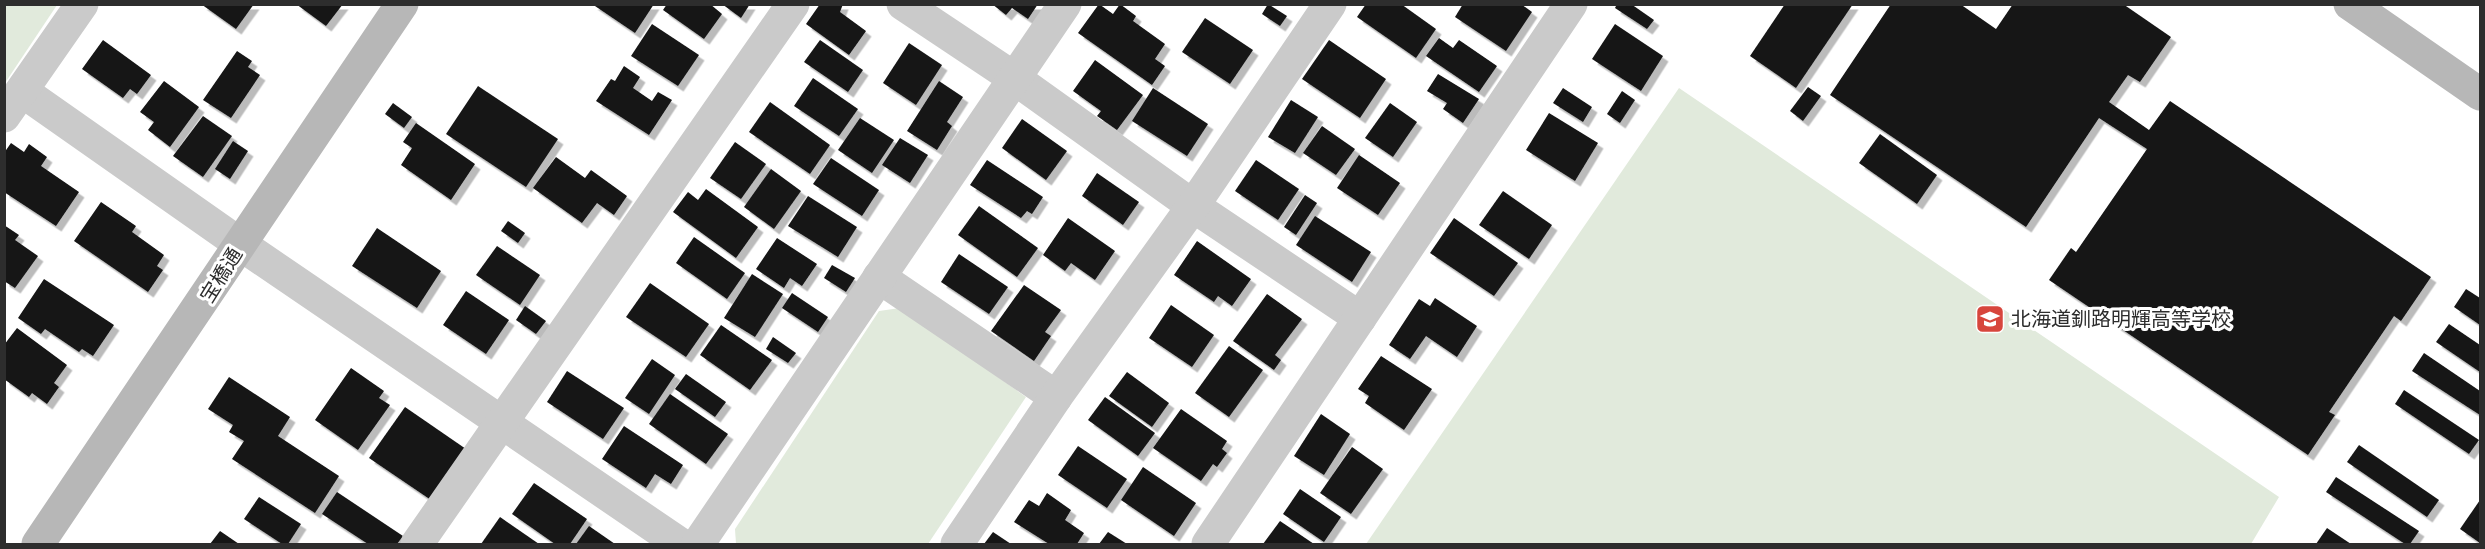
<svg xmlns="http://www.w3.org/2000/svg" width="2485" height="549" viewBox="0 0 2485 549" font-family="'PT Sans','Noto Sans JP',sans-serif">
  <defs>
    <filter id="shadow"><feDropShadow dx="5.5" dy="5.5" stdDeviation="0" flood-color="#0004"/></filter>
  </defs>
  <rect width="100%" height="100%" fill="#fff"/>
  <g fill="#e1eadc">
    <path d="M5,4L57,5L5,83L4,5Z"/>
    <path d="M1679,88L2279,497L2251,544H1366Z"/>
    <path d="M900,308L1026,397L928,544H736L735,529L879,311Z"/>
  </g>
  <g fill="#141414" filter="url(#shadow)">
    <path d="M201,4H254L236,29Z"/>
    <path d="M296,4H343L326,26Z"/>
    <path d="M592,4H654L635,33Z"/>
    <path d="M667,4H710L722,14L704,39L663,10Z"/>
    <path d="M722,4H750L741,18Z"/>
    <path d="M820,4H843L840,12L866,31L849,55L806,24Z"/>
    <path d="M992,4H1038L1028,19L1012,8L1006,15Z"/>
    <path d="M1099,4L1113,14L1120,4L1136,16L1133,21L1165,44L1155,59L1165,66L1152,85L1078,33Z"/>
    <path d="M1268,4L1287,16L1280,26L1262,14Z"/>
    <path d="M1366,4H1401L1436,29L1416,58L1357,17Z"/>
    <path d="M1463,4H1521L1532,12L1506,51L1455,17Z"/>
    <path d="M1617,4H1631L1654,20L1647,29L1615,8Z"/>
    <path d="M1785,4H1853L1796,88L1750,56Z"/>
    <path d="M1891,4H1960L1996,29L2013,4H2123L2171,37L2140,82L2128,75L2109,102L2149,130L2170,101L2431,277L2401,321L2394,316L2329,412L2335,415L2308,455L2049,280L2071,248L2076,252L2147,149L2099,118L2026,227L1830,95Z"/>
    <path d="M1205,18L1253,50L1230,84L1182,52Z"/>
    <path d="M652,24L699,55L678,86L631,56Z"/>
    <path d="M1615,24L1663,56L1641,91L1592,59Z"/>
    <path d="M1439,38L1453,48L1459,40L1497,66L1479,92L1426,56Z"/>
    <path d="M103,40L151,75L137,94L130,89L123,98L82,69Z"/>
    <path d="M820,40L863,70L848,92L804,62Z"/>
    <path d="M1329,40L1386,79L1360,118L1302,79Z"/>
    <path d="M909,43L942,65L916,105L883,83Z"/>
    <path d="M237,51L252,61L248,67L260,75L231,118L203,100Z"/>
    <path d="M1095,60L1143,95L1117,130L1097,116L1101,111L1073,91Z"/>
    <path d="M624,66L640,77L633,88L652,101L658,92L672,100L649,135L596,101L611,79L615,81Z"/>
    <path d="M1438,74L1479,99L1463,123L1443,109L1447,103L1427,91Z"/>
    <path d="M813,78L858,109L839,136L794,106Z"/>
    <path d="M164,81L199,107L170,147L148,130L154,122L140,112Z"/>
    <path d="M939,81L963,97L947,122L952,126L937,150L907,131Z"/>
    <path d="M478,86L558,139L526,187L446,134Z"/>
    <path d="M1808,87L1821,96L1803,121L1790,111Z"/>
    <path d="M1153,88L1208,124L1187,156L1132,121Z"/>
    <path d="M1563,88L1592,107L1583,122L1553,103Z"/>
    <path d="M1622,91L1635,100L1620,123L1607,114Z"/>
    <path d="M1291,100L1318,117L1295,153L1268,137Z"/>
    <path d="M770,102L830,145L810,174L749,132Z"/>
    <path d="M393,103L412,117L404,128L385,114Z"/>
    <path d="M1390,103L1417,122L1393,157L1365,138Z"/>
    <path d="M1549,113L1598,143L1575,181L1526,150Z"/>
    <path d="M203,116L232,136L203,177L173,156Z"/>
    <path d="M860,118L894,140L872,173L838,150Z"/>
    <path d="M1022,119L1067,151L1046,180L1002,148Z"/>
    <path d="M416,123L475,164L451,200L401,165L412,148L403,142Z"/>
    <path d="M1322,126L1355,149L1336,175L1303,153Z"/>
    <path d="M1880,134L1937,175L1917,204L1859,163Z"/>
    <path d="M900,138L928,155L910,183L882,165Z"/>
    <path d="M233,141L248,151L230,179L215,169Z"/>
    <path d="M735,142L766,164L741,199L710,178Z"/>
    <path d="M11,143L24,152L29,144L47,157L41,166L79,192L56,226L4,192V153Z"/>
    <path d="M1359,155L1400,183L1378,215L1337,188Z"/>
    <path d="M556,157L585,178L591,170L627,196L614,215L597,203L582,223L533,188Z"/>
    <path d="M831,158L879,190L862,216L813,184Z"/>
    <path d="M987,160L1043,197L1032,214L1027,211L1021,218L970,185Z"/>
    <path d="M1256,160L1299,189L1278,220L1235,191Z"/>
    <path d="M771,169L801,191L774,229L744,207Z"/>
    <path d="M1097,173L1139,202L1123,225L1082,196Z"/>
    <path d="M706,189L758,227L736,258L673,212L688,192L698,200Z"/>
    <path d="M1503,191L1552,225L1529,259L1479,225Z"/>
    <path d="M1305,195L1317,203L1296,235L1284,227Z"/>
    <path d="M808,196L857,227L838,257L788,226Z"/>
    <path d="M101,202L136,226L132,232L164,255L157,266L163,270L148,292L74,241Z"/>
    <path d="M979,206L1038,248L1017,277L958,235Z"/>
    <path d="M1315,216L1371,252L1352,282L1296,245Z"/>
    <path d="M1068,218L1115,251L1095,280L1071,263L1065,271L1043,255Z"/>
    <path d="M1454,218L1518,263L1494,296L1430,253Z"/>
    <path d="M508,221L525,233L518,243L501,231Z"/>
    <path d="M4,225L19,235L15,240L38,256L15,288L4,281Z"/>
    <path d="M377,228L441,271L417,308L352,266Z"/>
    <path d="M694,237L745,273L727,299L676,263Z"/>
    <path d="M777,238L817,264L802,286L790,278L784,288L756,269Z"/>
    <path d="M1197,241L1251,279L1232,306L1218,296L1214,302L1174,275Z"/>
    <path d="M497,246L540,275L520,305L476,275Z"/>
    <path d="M959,254L1008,287L989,314L941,282Z"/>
    <path d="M832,265L855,278L846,292L824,278Z"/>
    <path d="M752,274L783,294L755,337L724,318Z"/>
    <path d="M44,279L114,325L93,356L82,349L79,352L45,329L41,334L18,318Z"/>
    <path d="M650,283L709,324L686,357L626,317Z"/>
    <path d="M1024,285L1061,310L1045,332L1051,336L1034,361L991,331Z"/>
    <path d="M2466,289L2480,298V325L2454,307Z"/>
    <path d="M466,291L509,320L486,354L443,325Z"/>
    <path d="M792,293L828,317L818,332L782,308Z"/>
    <path d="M1267,294L1302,319L1275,355L1281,360L1274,370L1233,341Z"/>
    <path d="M1435,298L1477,326L1457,357L1426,336L1410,359L1389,345L1419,299L1430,306Z"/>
    <path d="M1171,305L1214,335L1192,367L1149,338Z"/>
    <path d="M525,306L546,321L536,334L516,320Z"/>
    <path d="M2449,324L2480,345V372L2436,342Z"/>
    <path d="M721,325L772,360L750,390L700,355Z"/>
    <path d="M17,328L67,365L54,383L59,387L47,404L32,393L29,397L4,379V345Z"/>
    <path d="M773,337L796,353L788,363L766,349Z"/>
    <path d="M1229,346L1263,370L1229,417L1195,393Z"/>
    <path d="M2424,353L2480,391V415L2412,371Z"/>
    <path d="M1381,356L1432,389L1404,430L1365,403L1369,396L1358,389Z"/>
    <path d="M652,359L675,375L649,414L625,398Z"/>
    <path d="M351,368L384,391L379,398L390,405L358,450L315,420Z"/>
    <path d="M567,371L624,408L603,439L547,402Z"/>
    <path d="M1127,372L1169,403L1152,427L1109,396Z"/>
    <path d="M686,374L726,402L715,417L675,389Z"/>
    <path d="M229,377L290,417L278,436L339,476L315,513L232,459L244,441L229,432L233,425L208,409Z"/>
    <path d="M2404,390L2479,440L2469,454L2395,404Z"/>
    <path d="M670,394L728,434L706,464L649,424Z"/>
    <path d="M1105,397L1155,433L1138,456L1088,420Z"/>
    <path d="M405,407L466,449L431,500L369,458Z"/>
    <path d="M1181,409L1227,441L1222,449L1227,453L1217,467L1213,464L1201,481L1153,448Z"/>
    <path d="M1321,414L1350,434L1324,475L1294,456Z"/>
    <path d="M624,426L683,465L671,484L655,474L646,488L602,459Z"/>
    <path d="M2359,445L2439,500L2427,517L2347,462Z"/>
    <path d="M1078,446L1127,479L1107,508L1058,475Z"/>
    <path d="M1352,447L1383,469L1351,514L1320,493Z"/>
    <path d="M1143,467L1196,503L1174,536L1121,500Z"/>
    <path d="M2336,477L2419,531L2410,544H2405L2326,492Z"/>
    <path d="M534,483L587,519L570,544H555L512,514Z"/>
    <path d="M1300,489L1341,517L1324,542L1283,514Z"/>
    <path d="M337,492L403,536L397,544H368L322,514Z"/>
    <path d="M1047,493L1071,510L1065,520L1084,533L1077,544H1049L1014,522L1029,500L1039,506Z"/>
    <path d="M259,497L301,524L288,544H282L244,519Z"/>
    <path d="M2480,500V543L2460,529Z"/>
    <path d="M500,517L539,544H481Z"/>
    <path d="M1280,521L1314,544H1263Z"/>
    <path d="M589,526L615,544H576Z"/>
    <path d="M2327,528L2351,544H2316Z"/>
    <path d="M220,531L239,544H210Z"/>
    <path d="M993,532L1011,544H984Z"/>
    <path d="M1108,532L1127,544H1099Z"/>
  </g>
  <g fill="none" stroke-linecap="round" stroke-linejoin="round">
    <g stroke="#cacaca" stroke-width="33">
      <path d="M903,4L1014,78L1193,206L1360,318"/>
      <path d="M22,91L240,244L680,544"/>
      <path d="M4,116L82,4"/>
      <path d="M879,277L1056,397"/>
      <path d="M417,544L793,4"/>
      <path d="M698,544L1065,4"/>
      <path d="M957,544L1056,397L1193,206L1330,4"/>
      <path d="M1208,544L1571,4"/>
    </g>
    <g stroke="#b7b7b7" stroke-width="33">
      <path d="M2350,4L2480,94"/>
      <path d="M38,544L402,4"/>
    </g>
  </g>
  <defs>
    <g id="school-square" transform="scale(1.5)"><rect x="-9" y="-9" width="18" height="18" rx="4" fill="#d7463d" stroke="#fff"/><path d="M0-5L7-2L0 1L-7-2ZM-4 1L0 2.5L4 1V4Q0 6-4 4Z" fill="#fff"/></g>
  </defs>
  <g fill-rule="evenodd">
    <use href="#school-square" x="1990" y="319"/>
  </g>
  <g text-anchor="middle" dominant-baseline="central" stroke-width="6" stroke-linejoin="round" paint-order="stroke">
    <g font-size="20" fill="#2d2d2d" stroke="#fff">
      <text transform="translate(221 275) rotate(-58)">宝橋通</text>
    </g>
    <g font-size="20" fill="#2d2d2d" stroke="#fff" text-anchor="start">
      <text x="2011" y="319">北海道釧路明輝高等学校</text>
    </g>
  </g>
  <rect width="2485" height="549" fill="none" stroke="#2d2d2d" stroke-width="12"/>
</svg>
